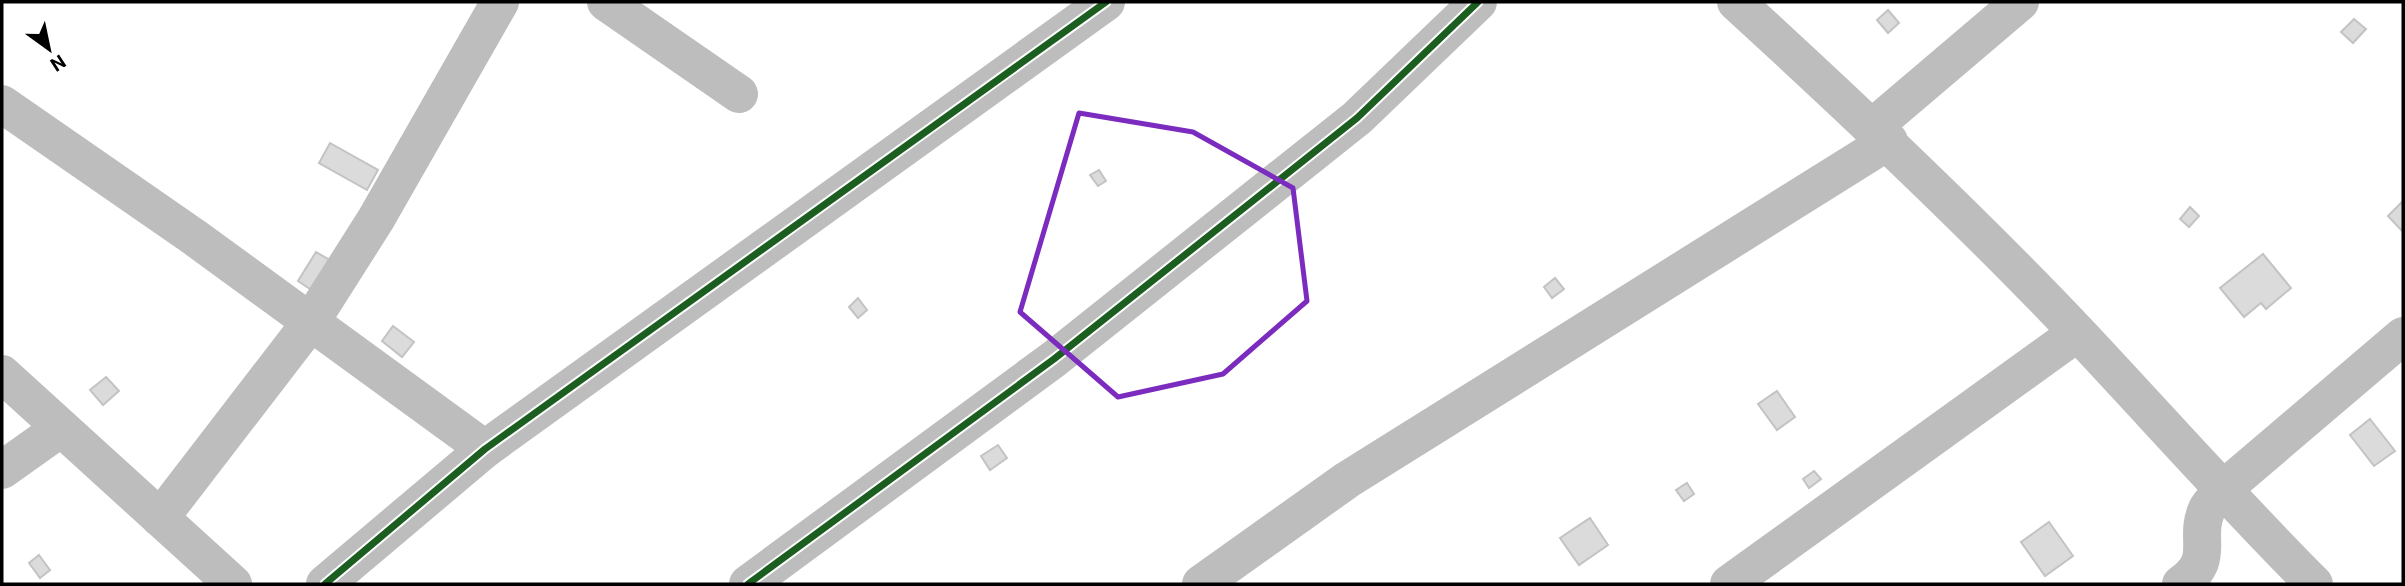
<svg xmlns="http://www.w3.org/2000/svg" width="2405" height="586" viewBox="0 0 2405 586" font-family="Roboto,sans-serif">
  <rect width="100%" height="100%" fill="#fff"/>
  <g fill="#dbdbdb" stroke="#c3c3c3" stroke-width="2">
    <path d="M1888,10L1899,23L1888,33L1877,20Z"/>
    <path d="M2354,19L2366,29L2353,43L2341,32Z"/>
    <path d="M330,143L378,170L367,190L319,163Z"/>
    <path d="M1099,170L1106,181L1098,186L1090,175Z"/>
    <path d="M2403,201V232L2388,216Z"/>
    <path d="M2190,207L2199,216L2189,227L2180,219Z"/>
    <path d="M316,252L335,263L316,293L298,281Z"/>
    <path d="M2263,254L2291,288L2266,309L2261,303L2244,317L2220,288Z"/>
    <path d="M1555,278L1564,289L1552,298L1544,287Z"/>
    <path d="M858,298L867,310L858,318L849,307Z"/>
    <path d="M393,326L414,342L402,357L382,341Z"/>
    <path d="M106,377L119,391L103,405L90,390Z"/>
    <path d="M1777,391L1795,417L1777,430L1758,404Z"/>
    <path d="M2370,419L2395,451L2374,466L2350,435Z"/>
    <path d="M998,445L1007,458L990,470L981,456Z"/>
    <path d="M1814,471L1821,479L1809,488L1803,479Z"/>
    <path d="M1687,483L1694,494L1684,501L1676,490Z"/>
    <path d="M1590,518L1608,545L1579,565L1560,538Z"/>
    <path d="M2049,522L2073,556L2045,576L2021,542Z"/>
    <path d="M39,555L50,570L40,578L29,563Z"/>
  </g>
  <g fill="none" stroke-linecap="round" stroke-linejoin="round">
    <g stroke="#bdbdbd" stroke-width="38">
      <path d="M606,2L739,94"/>
      <path d="M1736,2C1853,109 1969,218 2078,333C2157,417 2233,503 2314,584"/>
      <path d="M2,104L194,237L485,449"/>
      <path d="M1873,127L2020,2"/>
      <path d="M2,374L233,584"/>
      <path d="M2,470L61,428"/>
      <path d="M160,518L310,323L376,219L500,2"/>
      <path d="M325,584L485,449L1106,2"/>
      <path d="M748,584L1054,359L1357,118L1478,2"/>
      <path d="M1201,584L1347,480L1889,141"/>
      <path d="M1729,584L2077,333"/>
      <path d="M2181,584C2217,559 2193,540 2207,509C2210,503 2217,497 2221,491L2403,336"/>
    </g>
    <g stroke="#fff" stroke-width="11">
      <g id="cycleway">
        <path d="M325,584L485,449L1106,2"/>
        <path d="M748,584L1054,359L1357,118L1478,2"/>
      </g>
    </g>
    <use href="#cycleway" stroke="#1b5e20" stroke-width="7"/>
  </g>
  <path fill="none" stroke="#7b2cbf" stroke-width="5" stroke-linejoin="round" d="M1079,113L1193,132L1293,188L1307,301L1223,374L1118,397L1020,312Z"/>
  <rect width="2405" height="586" fill="none" stroke="#000000" stroke-width="7"/>
  <g transform="translate(49 49) rotate(147)" stroke="#ffffff" stroke-width="5" paint-order="stroke">
  <path d="M0-5L12 26L0 18L-12 26Z" fill="#000000"/>
  <text y="-10" font-size="19" font-weight="bold" text-anchor="middle" fill="#000000">N</text>
  </g>
</svg>
